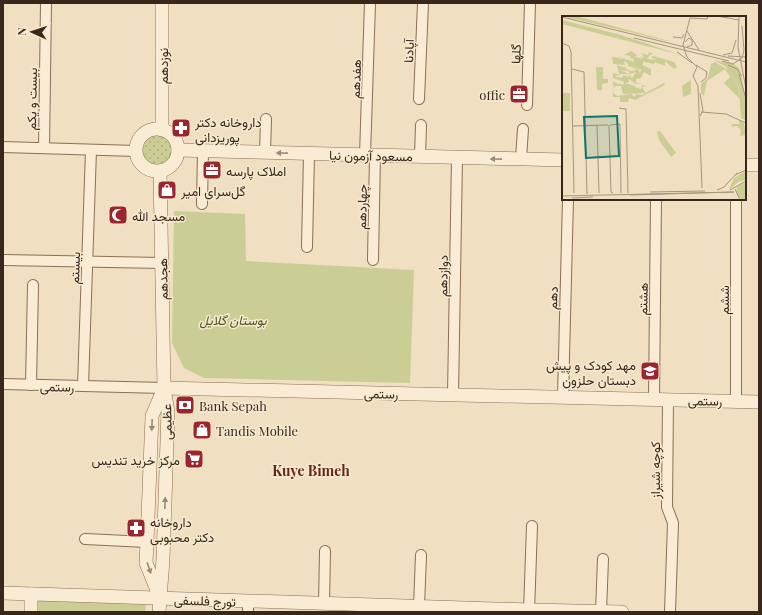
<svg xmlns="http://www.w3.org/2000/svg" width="762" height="615" viewBox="0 0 762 615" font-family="'Playfair Display',Vazirmatn,serif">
  <defs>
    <pattern id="grass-dots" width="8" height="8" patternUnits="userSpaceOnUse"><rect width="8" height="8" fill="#cbce94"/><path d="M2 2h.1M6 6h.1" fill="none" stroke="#afb17f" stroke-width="1.8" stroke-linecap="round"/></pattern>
  </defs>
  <rect width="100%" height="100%" fill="#f0dfc0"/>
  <circle fill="url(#grass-dots)" cx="157" cy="150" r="15"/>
  <g fill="#cbce94">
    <path d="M174,211L245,214L246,261L414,270L410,383L204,378L184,368L172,343Z"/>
    <path d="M35,594L146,602L145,612H35Z"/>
  </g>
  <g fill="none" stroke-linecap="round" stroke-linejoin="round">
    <g stroke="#8a6f57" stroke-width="12">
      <g id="minor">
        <path d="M419,99L423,3"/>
        <path d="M527,105L530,3"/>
        <path d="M3,147L137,151"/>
        <path d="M44,148L46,3"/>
        <path d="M265,153L266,119"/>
        <path d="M365,155L370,3"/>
        <path d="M420,157L421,125"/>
        <path d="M521,159L523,129"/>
        <path d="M202,204L203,151"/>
        <path d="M307,247L309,154"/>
        <path d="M3,260L162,263"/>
        <path d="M373,260L375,155"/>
        <path d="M3,384L164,388"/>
        <path d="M31,385L33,285"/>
        <path d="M83,386L91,150"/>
        <path d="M453,395L457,158"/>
        <path d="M563,397L568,199"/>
        <path d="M654,399L656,199"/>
        <path d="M668,400L667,507L673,523L670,612"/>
        <path d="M736,401V199"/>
        <path d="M85,539L147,542"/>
        <path d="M324,604L325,551"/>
        <path d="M419,607L421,555"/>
        <path d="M248,612V601"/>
        <path d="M529,612L532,526"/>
        <path d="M601,612L603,559"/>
      </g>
    </g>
    <g stroke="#8a6f57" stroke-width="14">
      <g id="tertiary">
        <path d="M162,3V130"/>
        <circle cx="157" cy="150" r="21"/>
        <path d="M178,150L563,160"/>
        <path d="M745,165H759"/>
        <path d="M164,388L759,402"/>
        <path d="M3,593L529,610L622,612"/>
        <path d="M159,595L146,563L147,542L152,416L164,388"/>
        <path d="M31,612V594"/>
        <path d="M159,612L163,559L168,412L164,388L160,171"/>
      </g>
    </g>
    <use href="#minor" stroke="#faecd4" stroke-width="10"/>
    <use href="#tertiary" stroke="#faecd4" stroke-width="13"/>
  </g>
  <defs><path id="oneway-solid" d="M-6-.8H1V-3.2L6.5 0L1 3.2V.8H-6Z"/></defs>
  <g fill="#998a78">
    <use href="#oneway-solid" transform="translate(282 153) rotate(-179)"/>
    <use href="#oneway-solid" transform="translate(496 159) rotate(-179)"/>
    <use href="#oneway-solid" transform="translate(152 425) rotate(92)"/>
    <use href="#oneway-solid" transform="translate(165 503) rotate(-88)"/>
    <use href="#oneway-solid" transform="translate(149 568) rotate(72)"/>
  </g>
  <defs>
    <g id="office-square" transform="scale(1)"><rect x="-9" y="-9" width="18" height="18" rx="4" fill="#9b252d" stroke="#f7e9d0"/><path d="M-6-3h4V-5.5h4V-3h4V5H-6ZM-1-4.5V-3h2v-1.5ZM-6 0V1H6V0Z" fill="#fff"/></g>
    <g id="pharmacy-square" transform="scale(1)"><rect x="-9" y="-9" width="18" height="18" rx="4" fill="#9b252d" stroke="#f7e9d0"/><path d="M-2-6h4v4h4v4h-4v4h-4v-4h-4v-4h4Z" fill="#fff"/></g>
    <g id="shop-square" transform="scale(1)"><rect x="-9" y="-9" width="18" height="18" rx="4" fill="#9b252d" stroke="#f7e9d0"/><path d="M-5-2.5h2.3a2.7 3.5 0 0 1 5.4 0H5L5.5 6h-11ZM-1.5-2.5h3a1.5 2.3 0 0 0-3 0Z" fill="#fff"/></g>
    <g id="mosque-square" transform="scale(1)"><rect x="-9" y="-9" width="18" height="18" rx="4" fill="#9b252d" stroke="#f7e9d0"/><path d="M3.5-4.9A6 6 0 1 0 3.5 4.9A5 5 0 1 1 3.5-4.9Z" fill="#fff"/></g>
    <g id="school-square" transform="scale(1)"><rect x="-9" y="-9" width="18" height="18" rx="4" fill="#9b252d" stroke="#f7e9d0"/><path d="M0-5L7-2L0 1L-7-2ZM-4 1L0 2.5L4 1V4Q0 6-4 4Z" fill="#fff"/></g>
    <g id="bank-square" transform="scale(1)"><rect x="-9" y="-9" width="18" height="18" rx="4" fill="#9b252d" stroke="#f7e9d0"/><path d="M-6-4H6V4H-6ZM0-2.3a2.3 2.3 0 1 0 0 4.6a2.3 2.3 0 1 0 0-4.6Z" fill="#fff"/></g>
    <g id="supermarket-square" transform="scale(1)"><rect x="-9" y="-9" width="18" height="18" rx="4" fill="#9b252d" stroke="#f7e9d0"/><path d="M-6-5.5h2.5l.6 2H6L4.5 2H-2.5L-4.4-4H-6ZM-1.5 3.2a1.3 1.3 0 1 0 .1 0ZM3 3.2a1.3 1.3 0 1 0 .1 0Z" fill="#fff"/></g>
  </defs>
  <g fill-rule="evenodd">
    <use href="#office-square" x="519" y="94"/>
    <use href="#pharmacy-square" x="181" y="128"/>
    <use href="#office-square" x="212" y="170"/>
    <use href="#shop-square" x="167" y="190"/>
    <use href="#mosque-square" x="118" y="215"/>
    <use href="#school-square" x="650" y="371"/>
    <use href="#bank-square" x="185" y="405"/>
    <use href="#shop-square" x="202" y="430"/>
    <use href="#supermarket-square" x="194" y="459"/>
    <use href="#pharmacy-square" x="136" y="528"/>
  </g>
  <g text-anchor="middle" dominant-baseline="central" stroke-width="3" stroke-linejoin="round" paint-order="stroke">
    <g font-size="13" fill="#38281c" stroke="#f7e9d0">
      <text transform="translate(408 51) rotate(-88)">آپادنا</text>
      <text transform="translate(515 54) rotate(-88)">گلها</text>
      <text transform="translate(162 66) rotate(-90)">نوزدهم</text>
      <text transform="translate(355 79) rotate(-88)">هفدهم</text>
      <text transform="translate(31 99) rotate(-89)">بیست و یکم</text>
      <text transform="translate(371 155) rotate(1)">مسعود آزمون نیا</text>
      <text transform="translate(361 207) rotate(-89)">چهاردهم</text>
      <text transform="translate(74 268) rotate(-88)">بیستم</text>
      <text transform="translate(442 276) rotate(-89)">دوازدهم</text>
      <text transform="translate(162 279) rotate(-91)">هجدهم</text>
      <text transform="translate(552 298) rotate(-88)">دهم</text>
      <text transform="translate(642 299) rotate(-89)">هشتم</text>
      <text transform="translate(723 300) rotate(-90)">ششم</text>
      <text transform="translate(57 386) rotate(1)">رستمی</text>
      <text transform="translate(381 393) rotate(1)">رستمی</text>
      <text transform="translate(705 400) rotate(1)">رستمی</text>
      <text transform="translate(166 422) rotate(-91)">عظیمی</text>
      <text transform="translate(654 470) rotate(-90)">کوچه شیراز</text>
      <text transform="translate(205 600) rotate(2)">تورج فلسفی</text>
    </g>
    <g font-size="13" fill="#38281c" stroke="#f7e9d0" text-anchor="start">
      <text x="505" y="94" text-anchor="end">offic</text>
      <text x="195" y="121">داروخانه دکتر<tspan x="195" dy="15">پوریزدانی</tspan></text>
      <text x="226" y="170">املاک پارسه</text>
      <text x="181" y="190">گل‌سرای امیر</text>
      <text x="132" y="215">مسجد الله</text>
      <text x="636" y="364" text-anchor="end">مهد کودک و پیش<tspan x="636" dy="15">دبستان حلزون</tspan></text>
      <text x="199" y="405">Bank Sepah</text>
      <text x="216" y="430">Tandis Mobile</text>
      <text x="180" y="459" text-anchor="end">مرکز خرید تندیس</text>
      <text x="150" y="521">داروخانه<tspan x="150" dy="15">دکتر محبوبی</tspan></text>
    </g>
    <g font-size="13" font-style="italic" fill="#4c5622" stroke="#f7e9d0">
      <text x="233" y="319">بوستان گلایل</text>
    </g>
    <g font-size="14" font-weight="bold" fill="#67251a" stroke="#f7e9d0">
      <text x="311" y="470">Kuye Bimeh</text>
    </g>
  </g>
  <g transform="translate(562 16)">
    <rect width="184" height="184" fill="#f0dfc0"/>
    <path d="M0,4L59,19L119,39L0,8ZM69,35L75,39L73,41L81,43L77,39L82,42L80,37L86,39L87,36L91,38L88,39L85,43L95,44L89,41L91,40L112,46L115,51L112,53L103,45V50L93,46L92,48L83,46V44L80,49L89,53V60L82,56L79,62L74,63V67L80,68H74L67,63V66L63,67L72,70L69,65L73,71L79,73L80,69L85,70L80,71L84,77L61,78L59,70H53L52,74L51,65L57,69L56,67L61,69L62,66L51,62V57L59,59L52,60L60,62L61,59L67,61L66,58L70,62L74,56L68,58L66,55L59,54L67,58H57L55,49L64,52L63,50L65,54L71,55L75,54L69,52L74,53L77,54V57L80,54L66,50V47L62,45L63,49L51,48L50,41L58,42L57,40L59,41L56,44L60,42L72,46L71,40V42L69,43L68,40L62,39ZM152,44L172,48L178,53L184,86L183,104L179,102L177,71L164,51Z" fill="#cbce94"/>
    <path d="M0,0H14L107,25H105ZM153,46L166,54L176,70L178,83L162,67L168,61L163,53L145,65L142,80L139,77V68L146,62L149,48ZM49,53L51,77L55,80L69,78L73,81L74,78L80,79L102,67L103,69L73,84L67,82L66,86H58V81H51ZM129,64V78L121,81L120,70Z" fill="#cbce94"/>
    <path d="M0,77H8V95H0ZM176,104L182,107L184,119L178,120L179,114L175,110L169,111L170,108H178ZM98,115L114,137L109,141L97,124L95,116ZM184,155V164L176,166L167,174L172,162ZM184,166V184H180L174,177L175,171Z" fill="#cbce94"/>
    <path d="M34,51H41V63H46V67L40,68V74H35Z" fill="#cbce94"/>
    <path fill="none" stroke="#a6967e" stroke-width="1" d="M155,0L177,4M177,0L176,31L184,73M0,1L184,46M128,2L121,29L125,41L135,51L131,60L136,70L140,172M128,2L145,3L146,0M125,15L137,34M111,21L120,22L122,18M72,22L167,45M123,26L127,22L130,24V29L125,31M0,27L7,30L9,36L12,177M115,36L130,47M161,39L170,37L174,24M166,40L184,41M160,45L171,48L180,42L182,34L180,10M134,49L145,56L144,62L139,66M166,49L175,53L180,60M10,53L22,56L25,178M177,58L184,83M138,77L141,95L138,100M57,92L64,93L66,177M139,96L164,98L184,107M35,109L37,177M47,109L49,176L51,177M48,109L58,108L59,177M11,110L46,109M173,159L184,154M173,173L178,184M155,174L162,171L175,157M168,174L184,165M88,176L143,175M0,180L172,176L68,179M10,182L31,181"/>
    <path fill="#0f766e" fill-opacity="0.15" stroke="#0f766e" stroke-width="2" d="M55,100L57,140L24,142L22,101Z"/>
    <rect width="184" height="184" fill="none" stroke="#38281c" stroke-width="2"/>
  </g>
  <rect width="762" height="615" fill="none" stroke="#38281c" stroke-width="8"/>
  <g transform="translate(32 32) rotate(273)" stroke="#f7e9d0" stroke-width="3" paint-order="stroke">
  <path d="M0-3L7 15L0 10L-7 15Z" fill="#38281c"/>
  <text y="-6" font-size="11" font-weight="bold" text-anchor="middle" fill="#38281c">N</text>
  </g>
</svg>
